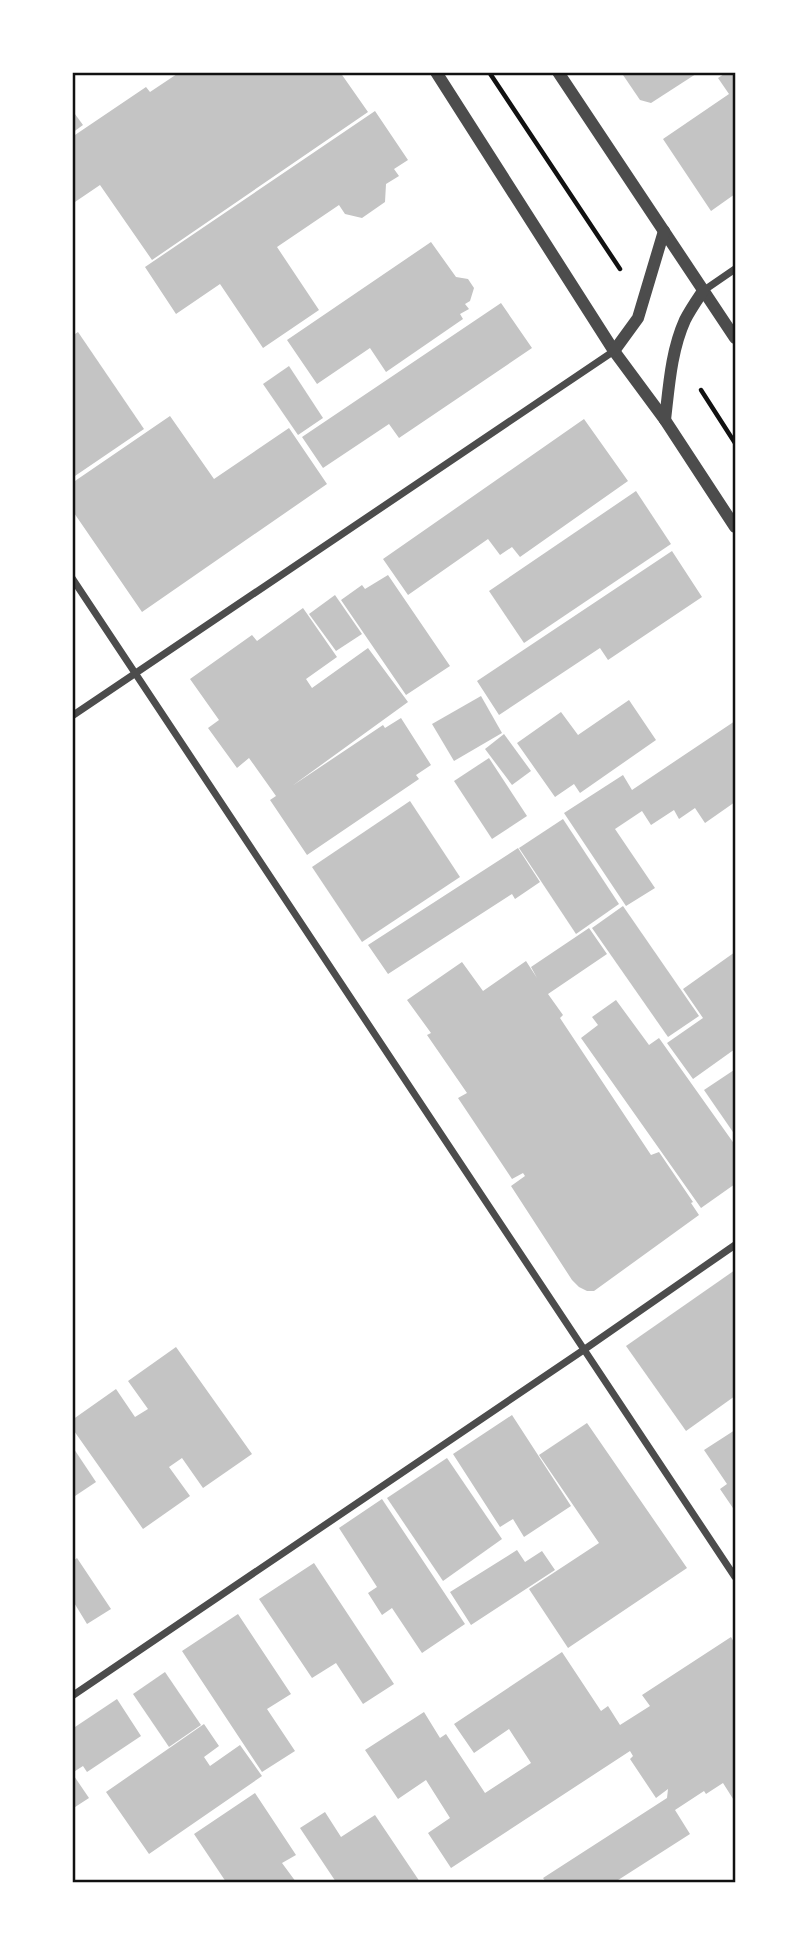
<svg xmlns="http://www.w3.org/2000/svg" width="807" height="1954" viewBox="0 0 807 1954" font-family="Quicksand,sans-serif">
  <rect width="100%" height="100%" fill="#fff"/>
  <g fill="#c4c4c4">
    <path d="M180,72H340L368,112L152,260L100,185L72,204V137L146,87L150,92Z"/>
    <path d="M621,72H699L651,103L640,100Z"/>
    <path d="M727,72H735V194L711,211L663,139L729,94L718,78Z"/>
    <path d="M72,110L83,125L72,133Z"/>
    <path d="M375,111L408,160L394,169L399,176L386,184L385,202L362,218L345,214L339,205L277,247L319,310L263,348L220,284L176,314L145,267Z"/>
    <path d="M431,242L456,277L468,279L474,288L470,301L465,304L469,309L460,314L463,319L386,372L370,348L317,384L287,340Z"/>
    <path d="M501,303L532,348L399,438L389,424L323,468L302,437Z"/>
    <path d="M78,332L144,429L72,478V336Z"/>
    <path d="M289,366L323,418L298,435L263,384Z"/>
    <path d="M170,416L214,479L289,428L327,484L142,612L72,510V483Z"/>
    <path d="M584,419L628,481L520,557L512,547L500,555L488,539L408,595L383,559Z"/>
    <path d="M636,491L671,544L524,643L489,591Z"/>
    <path d="M672,551L702,597L608,660L600,648L499,715L477,681Z"/>
    <path d="M388,575L450,666L406,695L341,600L362,585L365,589Z"/>
    <path d="M335,595L362,634L336,651L309,614Z"/>
    <path d="M303,608L337,657L306,679L312,688L368,648L408,702L292,786L383,725L385,728L401,718L431,765L416,775L419,779L307,855L270,800L276,796L249,758L237,768L208,728L219,720L190,679L252,635L257,641Z"/>
    <path d="M481,696L502,733L454,761L432,724Z"/>
    <path d="M629,700L656,740L580,793L574,784L555,797L517,743L561,712L578,735Z"/>
    <path d="M735,721V802L705,823L695,808L679,819L674,810L651,825L642,811L615,829L655,888L626,906L564,813L623,775L632,790Z"/>
    <path d="M504,734L531,771L512,785L485,749Z"/>
    <path d="M489,758L527,816L492,839L454,781Z"/>
    <path d="M410,801L460,877L362,942L312,867Z"/>
    <path d="M563,819L619,904L576,934L519,848Z"/>
    <path d="M518,848L540,882L515,899L512,894L388,974L368,945Z"/>
    <path d="M623,906L699,1016L668,1037L592,928Z"/>
    <path d="M589,928L607,954L548,994L563,1015L560,1018L651,1155L659,1152L693,1202L691,1203L699,1215L594,1291H587L579,1287L572,1280L511,1186L525,1176L523,1173L512,1179L458,1098L467,1093L427,1035L431,1033L407,1000L462,962L483,991L526,961L537,978L531,967Z"/>
    <path d="M735,952V1049L693,1079L667,1043L703,1018L683,989Z"/>
    <path d="M616,1000L649,1045L659,1038L735,1145V1184L701,1208L581,1038L598,1025L592,1017Z"/>
    <path d="M734,1070L735,1072V1135L704,1090Z"/>
    <path d="M735,1270V1396L686,1431L626,1346Z"/>
    <path d="M176,1347L252,1454L203,1488L182,1458L169,1467L190,1496L143,1529L72,1428V1420L116,1389L135,1417L148,1409L128,1381Z"/>
    <path d="M512,1415L571,1506L524,1537L513,1519L500,1527L453,1454Z"/>
    <path d="M587,1423L687,1568L568,1648L529,1589L599,1543L539,1455Z"/>
    <path d="M735,1430V1511L720,1489L727,1484L704,1450Z"/>
    <path d="M72,1446L96,1482L72,1498Z"/>
    <path d="M447,1458L502,1539L443,1581L387,1498Z"/>
    <path d="M382,1499L465,1624L422,1653L392,1608L382,1615L368,1593L377,1587L339,1528Z"/>
    <path d="M517,1550L525,1562L542,1551L555,1570L471,1625L450,1592Z"/>
    <path d="M77,1558L111,1609L87,1624L73,1601L72,1602V1562Z"/>
    <path d="M314,1563L394,1684L363,1704L336,1663L312,1678L259,1599Z"/>
    <path d="M238,1614L291,1694L267,1709L295,1751L262,1772L182,1651Z"/>
    <path d="M731,1637L735,1644V1802L723,1783L706,1794L704,1791L675,1810L690,1834L615,1882H546L543,1878L667,1798L668,1789L656,1798L630,1759L633,1756L630,1751L451,1868L428,1833L450,1818L426,1780L398,1799L365,1750L424,1712L440,1738L446,1734L485,1793L531,1763L509,1729L474,1753L454,1724L562,1652L601,1711L608,1706L620,1725L650,1706L642,1695Z"/>
    <path d="M165,1672L201,1725L169,1747L133,1694Z"/>
    <path d="M117,1699L141,1736L87,1772L83,1766L72,1773L89,1798L72,1809V1729Z"/>
    <path d="M204,1724L219,1746L204,1757L210,1766L240,1745L262,1776L149,1854L106,1792Z"/>
    <path d="M255,1793L296,1855L282,1863L296,1882H226L194,1834Z"/>
    <path d="M325,1812L341,1837L375,1815L420,1882H336L300,1828Z"/>
  </g>
  <g fill="none" stroke-linecap="round" stroke-linejoin="round">
    <g stroke="#111" stroke-width="4.5">
      <path d="M489,72L620,269"/>
      <path d="M701,390L735,443"/>
    </g>
    <g stroke="#4c4c4c" stroke-width="7">
      <path d="M703,291L735,269"/>
      <path d="M72,578L735,1577"/>
      <path d="M72,716L614,351"/>
      <path d="M72,1696L585,1349L735,1245"/>
    </g>
    <g stroke="#4c4c4c" stroke-width="12">
      <path d="M436,72L614,351L665,420L735,527"/>
      <path d="M558,72L735,338"/>
      <path d="M614,351L638,318L664,231"/>
      <path d="M665,420C669,386 671,351 685,320C690,310 697,300 703,291"/>
    </g>
  </g>
  <rect width="807" height="1954" fill="none" stroke="#ffffff" stroke-width="147"/>
  <rect x="74" y="74" width="660" height="1807" fill="none" stroke="#111" stroke-width="2.5"/>
</svg>
